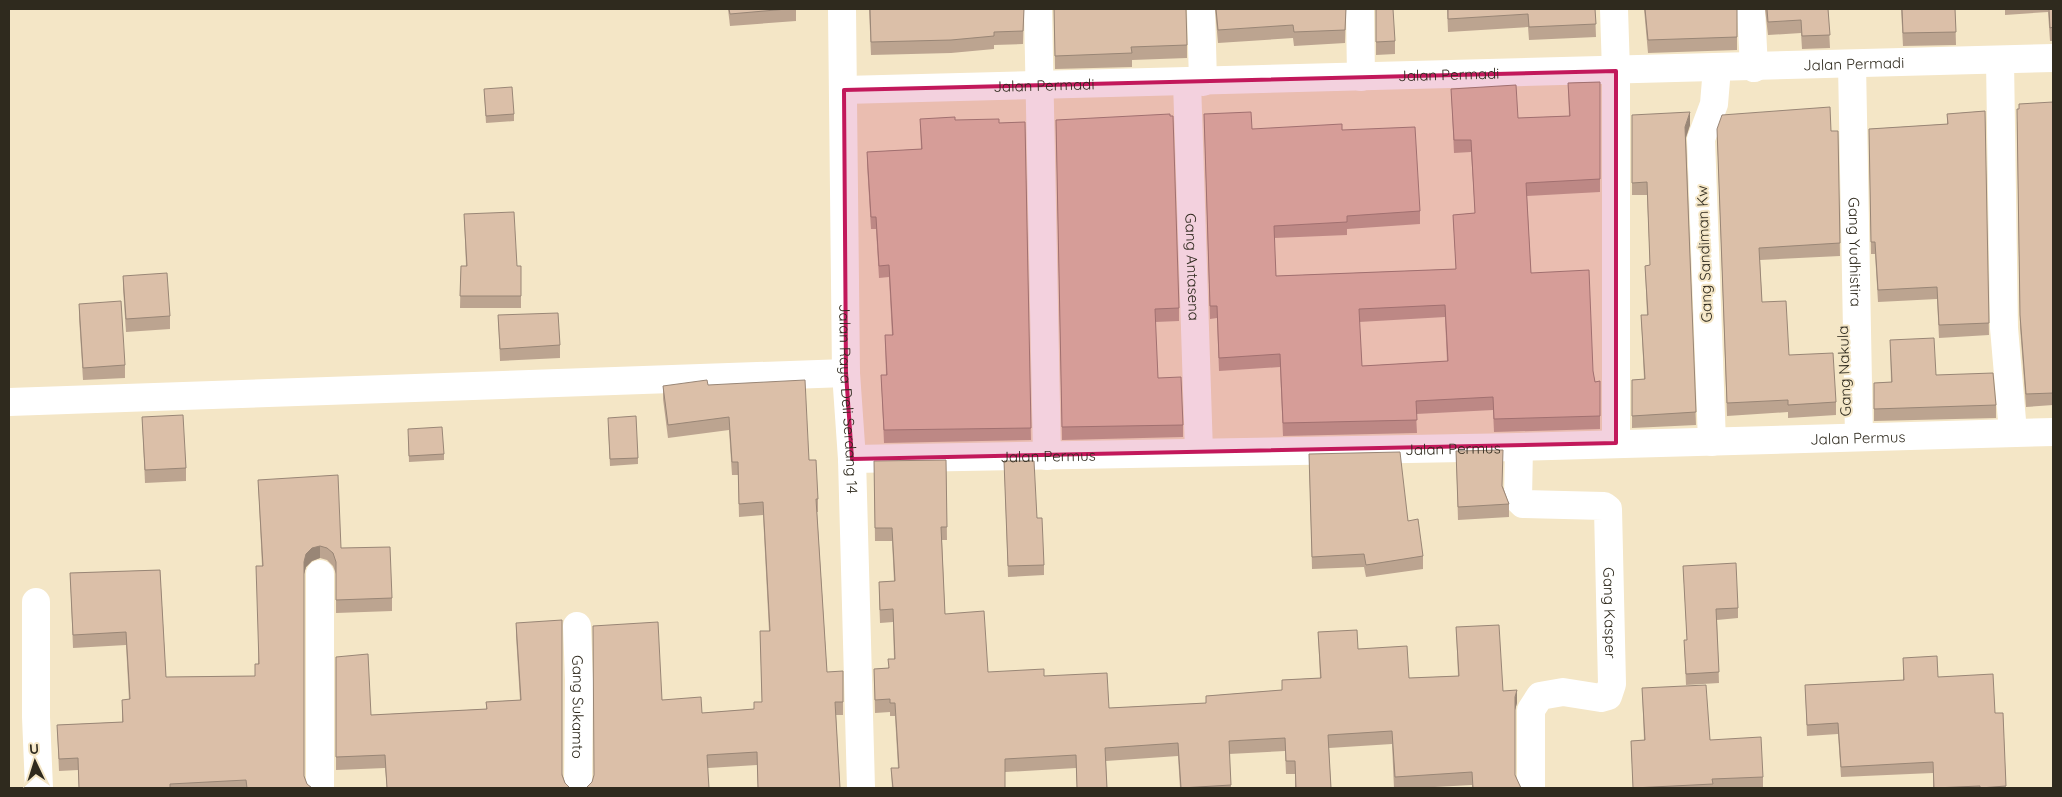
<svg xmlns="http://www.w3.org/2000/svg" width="2062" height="797" viewBox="0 0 2062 797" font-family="Quicksand,sans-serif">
  <rect width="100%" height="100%" fill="#f4e6c6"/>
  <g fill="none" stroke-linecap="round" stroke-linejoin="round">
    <g stroke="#fff" stroke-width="28">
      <path id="s1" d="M842,9L846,373L852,459L861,788"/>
      <path d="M1038,9L1047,456"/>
      <path d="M1201,9L1203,82"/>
      <path d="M1360,9L1361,77"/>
      <path d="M1614,9L1616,71V443"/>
      <path d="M1751,9L1754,68"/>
      <path d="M2000,60L2004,328L2013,432"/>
      <path id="s2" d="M1852,64L1859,437"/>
      <path id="s3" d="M1187,82L1199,452"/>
      <path id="s4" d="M844,90L2053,58"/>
      <path d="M9,402L846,373"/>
      <path d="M1712,442L1701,139L1714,104L1717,68"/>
      <path id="s5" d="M1519,447L1518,499L1523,504L1604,506L1608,509L1612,684L1608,696L1601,698L1563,692L1540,696L1531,710V788"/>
      <path id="s6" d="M852,459L1519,447L2053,432"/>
      <path d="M320,574V788"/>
      <path d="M36,602V717L39,788"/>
      <path id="s7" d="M577,626L579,680L578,788"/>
    </g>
  </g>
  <g fill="#bca490" fill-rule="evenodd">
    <path d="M728,9H796V21L730,26Z"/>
    <path d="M869,9H1024L1023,44L994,45V49L951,53L871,55Z"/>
    <path d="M1054,9L1187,45V58L1132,60V67L1055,69Z"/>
    <path d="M1215,9H1346L1345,43L1294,46L1293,38L1218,43Z"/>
    <path d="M1376,9L1395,41V54L1376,55Z"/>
    <path d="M1447,9H1595L1596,37L1529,40L1528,27L1448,32Z"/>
    <path d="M1644,9H1737V50L1648,53Z"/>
    <path d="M1765,9H1828L1830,48L1802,49L1801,33L1768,35Z"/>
    <path d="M1901,9H1955L1956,45L1903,46Z"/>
    <path d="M2005,9H2053V41H2050L2048,12L2005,15Z"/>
    <path d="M1600,82V192L1527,196L1531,273L1593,371L1595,382L1600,381V429L1494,432L1493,410L1416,414L1417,433L1283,436L1280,367L1219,371L1217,318L1210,319L1204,114L1252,129L1342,130L1420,211V224L1347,229V235L1274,238L1276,276L1456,269L1453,215L1475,213L1471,152L1454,153L1451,89L1518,118L1569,116L1568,83ZM1445,317L1447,361L1362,366L1359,322Z"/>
    <path d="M484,89L514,114V121L486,123Z"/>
    <path d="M2053,102V405L2026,407L2020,327L2017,122Z"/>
    <path d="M1985,111L1989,335L1939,338L1937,299L1878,302L1875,254H1871L1869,129L1947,124V114Z"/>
    <path d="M1632,115L1690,125L1686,138L1696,425L1632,428V380L1644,379L1641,315H1647L1645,266L1650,265L1647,195H1632Z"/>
    <path d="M920,119L955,120L999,123L1025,122L1031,440L884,443L881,375H886L885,335H892L889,277L879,278L876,229H871L867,164V152L921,149Z"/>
    <path d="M1056,120L1179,308V321L1155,322L1158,378L1183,425V437L1062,440Z"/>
    <path d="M1717,129L1838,131L1840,256L1760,260L1762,302L1789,355L1836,402V415L1788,418V412L1727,416Z"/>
    <path d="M464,214L517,266H521V308H460L461,266H466Z"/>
    <path d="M123,276L170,316V329L126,332L123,288Z"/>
    <path d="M79,304L125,365V378L83,380L79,317Z"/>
    <path d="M498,315L560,345V358L500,361Z"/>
    <path d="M1890,340L1936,375L1996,405V418L1874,421V383L1891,382Z"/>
    <path d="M708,385L809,460L818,499V512H817L827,672L843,702V715H836L840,788H758L757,765L708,768L592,782L662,700L702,713L754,709L762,702L760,631H769L763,515L739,517L738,475H732L729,430L668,438L663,399V386Z"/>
    <path d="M142,417L186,468V481L145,483Z"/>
    <path d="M608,424L638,458V464L610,466Z"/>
    <path d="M408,436L444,454V460L409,462Z"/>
    <path d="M1456,451L1503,487L1509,504V517L1458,520Z"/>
    <path d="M1309,454L1408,521L1423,556V569L1366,577L1364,567L1312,569Z"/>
    <path d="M946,460L947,540H942L945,614L988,672L1044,676L1109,708L1206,703V696L1282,690V680L1320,678L1318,632L1358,649L1409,678L1458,676L1456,627L1503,691L1517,703L1515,710V775L1521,788H1472V785L1416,788H1394L1392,744L1329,748L1331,788H1295V774H1286L1285,751L1229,754L1231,788H1180L1178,756L1106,761L1107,788H1077L1076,768L1005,772V788H892L891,768H898L895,716H890V712L875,713L874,669L888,668L894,659L893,622L880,623L879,595V582L894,581L892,541H875L874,461Z"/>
    <path d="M1004,461L1037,518L1044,565V575L1008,577Z"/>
    <path d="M258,480L341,548L392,598V611L336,613V574L333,566L327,560L320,558L312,561L306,567L304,574V776L307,784L312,788H79L78,770L59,771L57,725L122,722V700H129L126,645L73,648L70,573L160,570L166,677L255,676V664H258L262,566Z"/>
    <path d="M1683,566L1738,608V618L1717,620L1719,683L1686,685L1684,640H1687Z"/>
    <path d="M516,623L565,783L570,788H387L385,768L336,770V657L371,715L486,709V702L520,700L516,636Z"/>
    <path d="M1903,658L1938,677L1995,713H2003L2006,788H1933V773L1841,777L1838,734L1807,736L1805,685L1903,680Z"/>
    <path d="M1642,688L1710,740L1763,777V788H1633L1631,741L1644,740Z"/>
  </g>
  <g fill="#998676">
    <path d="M1690,112V125L1685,140V127Z"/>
    <path d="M320,546V558L312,561L306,567L304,574V562L306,554L312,548Z"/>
    <path d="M1517,690V703L1515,710V697Z"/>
  </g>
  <g fill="#dbbfa8" stroke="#998676" fill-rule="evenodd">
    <path d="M729,9H787L730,14Z"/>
    <path d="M870,9H1024L1023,31L994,32V36L951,40L871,42Z"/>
    <path d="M1054,9H1186L1187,45L1131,47L1132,53L1055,56Z"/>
    <path d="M1216,9H1346L1345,30L1294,32L1293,25L1218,30Z"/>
    <path d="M1376,9H1393L1395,41L1376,42Z"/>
    <path d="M1448,9H1595L1596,24L1529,27L1528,14L1448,19Z"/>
    <path d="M1645,9H1737V37L1648,40Z"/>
    <path d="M1767,9H1828L1830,35L1802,36L1801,20L1768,22Z"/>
    <path d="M1902,9H1955L1956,32L1903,33Z"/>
    <path d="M2049,9H2053V27L2050,28Z"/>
    <path d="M1600,82V179L1526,183L1531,273L1589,270L1593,371L1595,382L1600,381V416L1494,419L1493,397L1416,401L1417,420L1283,423L1280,354L1219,358L1217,306H1210L1204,114L1251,112L1252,129L1342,124V130L1415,127L1420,211L1347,216V222L1274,226L1276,276L1456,269L1453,215L1475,213L1471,140H1454L1451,89L1516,85L1518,118L1570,116L1568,83ZM1445,305L1448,361L1362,366L1359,309Z"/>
    <path d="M512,87L514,114L486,116L484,89Z"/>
    <path d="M2053,102V393L2026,394L2020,315L2017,109H2019V104Z"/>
    <path d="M1830,107L1831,131H1838L1840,243L1759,248L1762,302L1786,301L1789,355L1833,353L1836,402L1788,405V400L1727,403L1717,129L1722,115Z"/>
    <path d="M1985,111L1989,323L1939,325L1937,287L1878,290L1875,242H1871L1869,129L1948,124L1947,114Z"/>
    <path d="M1690,112L1685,127L1696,412L1632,416V380L1645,379L1641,315H1648L1645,266L1650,265L1647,182L1632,183V115Z"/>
    <path d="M1170,114V116H1173L1179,308L1155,309L1158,378L1181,377L1183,425L1062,427L1056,120Z"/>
    <path d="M955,117V120L999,119V123L1025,122L1031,428L884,430L881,375H887L885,335H893L889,265L879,266L876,217H871L867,152L922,149L920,119Z"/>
    <path d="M514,212L517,266H521V296H460L461,266H467L464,214Z"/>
    <path d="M167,273L170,316L126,319L123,276Z"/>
    <path d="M121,301L125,365L83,368L79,304Z"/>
    <path d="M558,313L560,345L500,349L498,315Z"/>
    <path d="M1934,338L1936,375L1993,373L1996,405L1874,409V383L1892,382L1890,340Z"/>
    <path d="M707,380L708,385L805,380L809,460H816L818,499H816L827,672L843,671V702H835L840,788H758L757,752L707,755L709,788H586L592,782L594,775L593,626L658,622L662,700L701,697L702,713L754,709V702H762L760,631H770L763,502L739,504L738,462H732L729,417L668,425L663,386Z"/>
    <path d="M183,415L186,468L145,470L142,417Z"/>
    <path d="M636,416L638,458L610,459L608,418Z"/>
    <path d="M442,427L444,454L409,456L408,429Z"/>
    <path d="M1503,450L1502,486L1509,504L1458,507L1456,451Z"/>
    <path d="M1400,452L1408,521L1418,519L1423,556L1366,565L1364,554L1312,557L1309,454Z"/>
    <path d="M946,460L947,527H941L945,614L984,611L988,672L1044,669V676L1107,673L1109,708L1206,703V696L1282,690V680L1321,678L1318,632L1357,630L1358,649L1407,646L1409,678L1459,676L1456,627L1499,625L1503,691L1517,690L1515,697V775L1521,788H1473L1472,772L1395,777L1392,731L1328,735L1331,788H1296L1295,761H1286L1285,738L1229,741L1231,785L1181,788L1178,743L1105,748L1107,788H1077L1076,755L1005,759V788H893L891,768H899L895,703H890V699L875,700L874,669L889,668L888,659H895L893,609L880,610L879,582L895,581L892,528H875L874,461Z"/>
    <path d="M1004,461H1034L1037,518H1042L1044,565L1008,566Z"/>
    <path d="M338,475L341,548L390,547L392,598L336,600V562L333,553L327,548L320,546L312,548L306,554L304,562V776L307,784L312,788H247L246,780L170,784V788H79L78,758L59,759L57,725L123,722L122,700L130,699L126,632L73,635L70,573L160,570L166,677L255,676V664H259L256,566H263L258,480Z"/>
    <path d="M1736,563L1738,608L1716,609L1719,672L1686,674L1684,640H1687L1683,566Z"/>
    <path d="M562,620V775L565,783L570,788H387L385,755L336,757V657L368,654L371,715L487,709L486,702L521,700L516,623Z"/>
    <path d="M1937,656L1938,677L1993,674L1995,713H2003L2006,786L1980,788V786L1934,788L1933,762L1841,767L1838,723L1807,725L1805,685L1904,680L1903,658Z"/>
    <path d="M1706,685L1710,740L1761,737L1763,777L1712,779L1713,784L1633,788L1631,741L1645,740L1642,688Z"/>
  </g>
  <path fill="#c2185b" fill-opacity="0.2" stroke="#c2185b" stroke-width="4" stroke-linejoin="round" d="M1616,71V443L852,459L846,373L844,90Z"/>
  <g text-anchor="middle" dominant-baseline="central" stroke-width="4" stroke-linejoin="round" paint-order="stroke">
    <g font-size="15" fill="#2f2a1e" stroke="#f4e6c6">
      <text stroke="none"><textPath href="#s4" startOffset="1010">Jalan Permadi</textPath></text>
      <text stroke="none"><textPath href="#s4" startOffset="605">Jalan Permadi</textPath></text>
      <text stroke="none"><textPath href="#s4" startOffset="200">Jalan Permadi</textPath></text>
      <text stroke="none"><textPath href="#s2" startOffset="188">Gang Yudhistira</textPath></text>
      <text transform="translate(1704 254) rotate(-92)">Gang Sandiman Kw</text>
      <text stroke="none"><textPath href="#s3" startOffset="185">Gang Antasena</textPath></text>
      <text transform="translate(1844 371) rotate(-92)">Gang Nakula</text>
      <text stroke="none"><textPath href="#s1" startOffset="390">Jalan Raya Deli Serdang 14</textPath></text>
      <text stroke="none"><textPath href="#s6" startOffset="1006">Jalan Permus</textPath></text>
      <text stroke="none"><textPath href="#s6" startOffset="601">Jalan Permus</textPath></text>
      <text stroke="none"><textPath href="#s6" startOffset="196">Jalan Permus</textPath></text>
      <text stroke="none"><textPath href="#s5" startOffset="249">Gang Kasper</textPath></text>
      <text stroke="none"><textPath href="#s7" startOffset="81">Gang Sukamto</textPath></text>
    </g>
  </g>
  <rect width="2062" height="797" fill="none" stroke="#2f2a1e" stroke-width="20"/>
  <g transform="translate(35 762) rotate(356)" stroke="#f4e6c6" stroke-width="4" paint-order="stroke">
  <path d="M0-4L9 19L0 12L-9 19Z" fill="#2f2a1e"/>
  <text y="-8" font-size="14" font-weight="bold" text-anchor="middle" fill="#2f2a1e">U</text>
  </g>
</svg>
